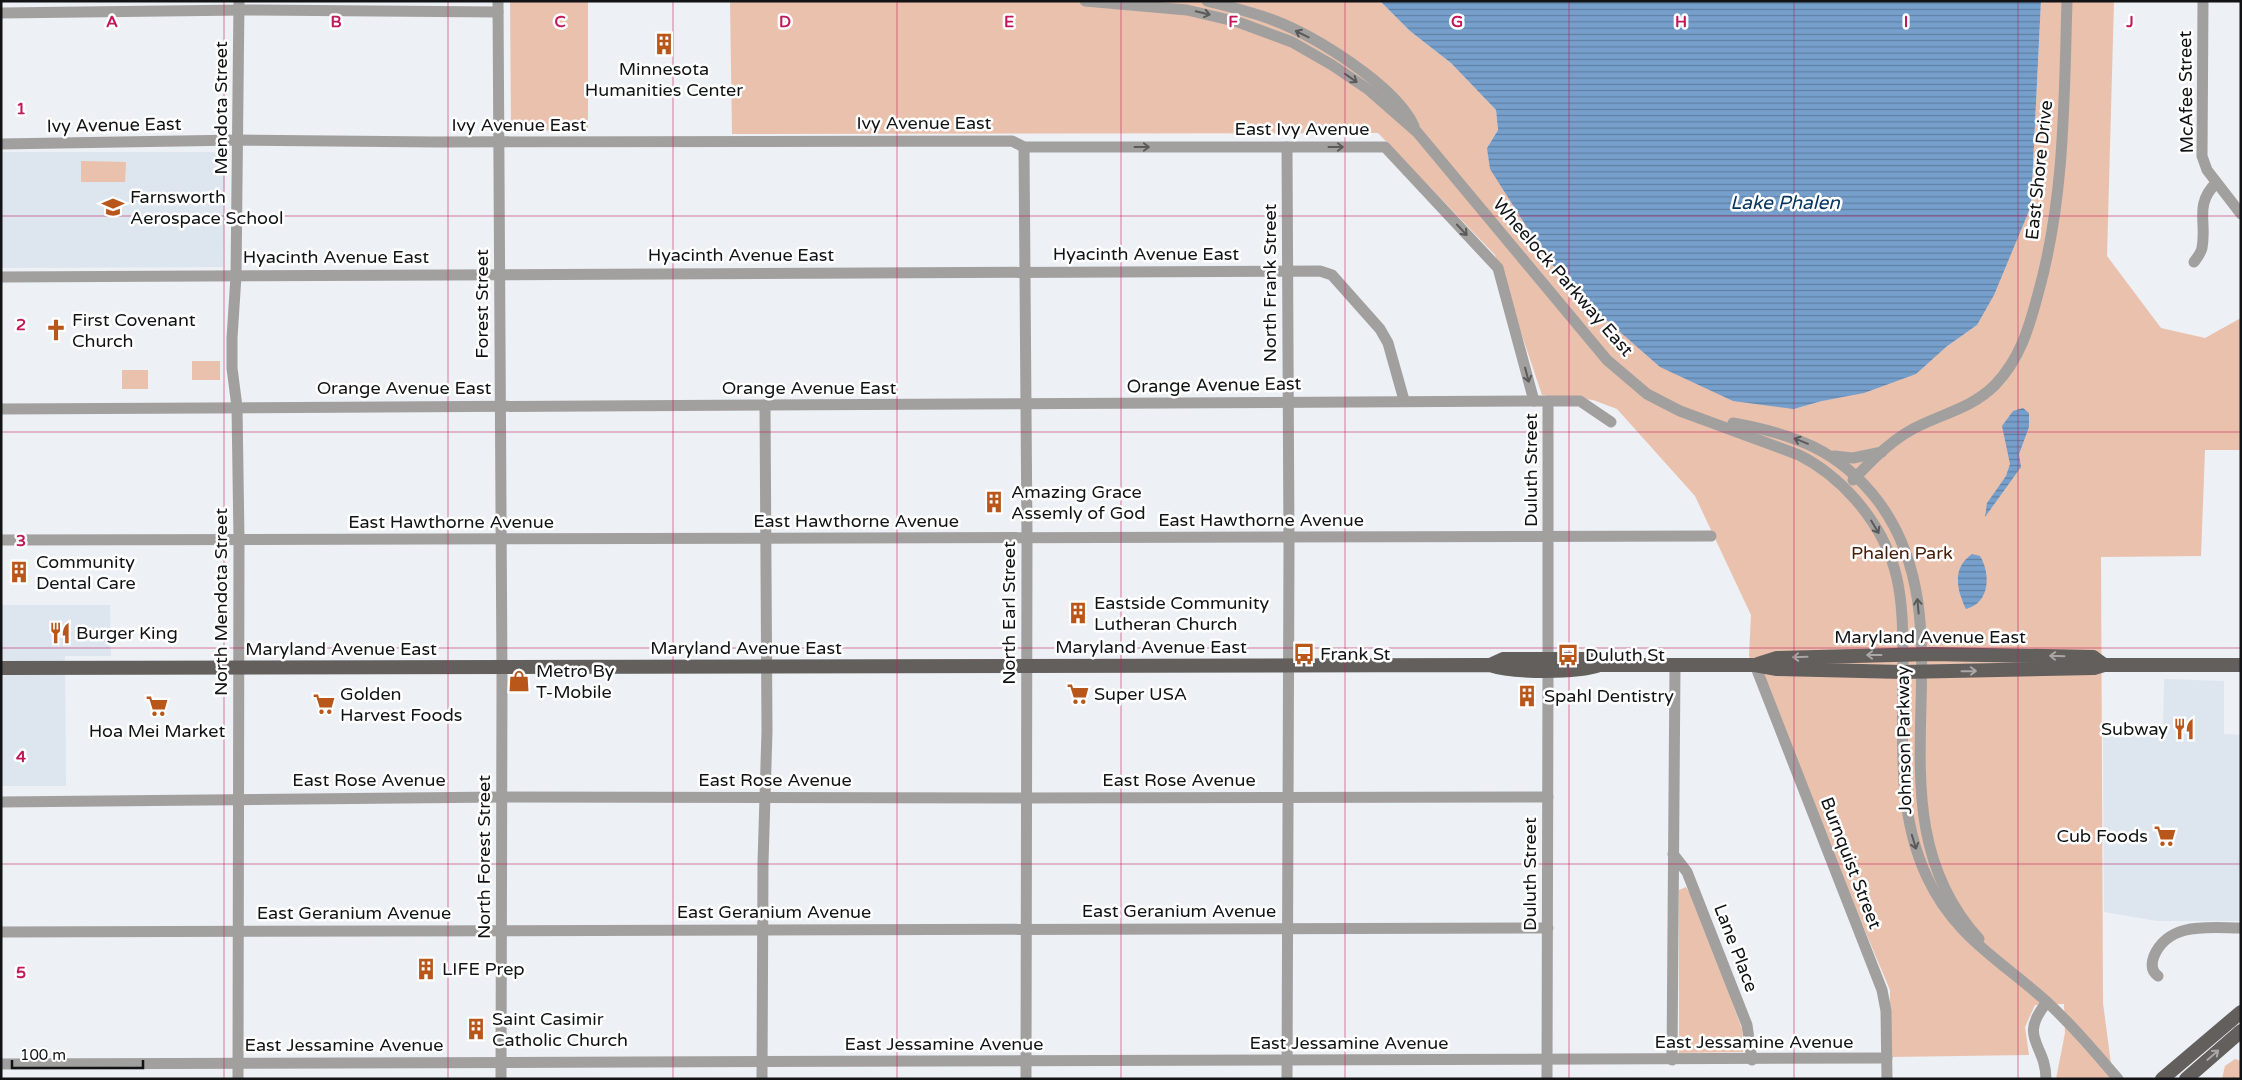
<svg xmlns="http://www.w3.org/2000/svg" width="2242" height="1080" viewBox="0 0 2242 1080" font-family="'Varela Round',sans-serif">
  <defs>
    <pattern id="forest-firs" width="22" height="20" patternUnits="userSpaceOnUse" patternTransform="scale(1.25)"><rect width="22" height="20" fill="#eac1ad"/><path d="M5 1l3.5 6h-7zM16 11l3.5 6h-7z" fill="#c8a594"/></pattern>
    <pattern id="water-rules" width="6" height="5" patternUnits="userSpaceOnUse" patternTransform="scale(1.25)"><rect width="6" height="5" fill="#769fcc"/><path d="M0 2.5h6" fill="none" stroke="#5f80a4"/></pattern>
  </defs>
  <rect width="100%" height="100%" fill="#edf0f4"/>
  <g fill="#dde5ef">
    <path d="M1,152H225L223,267L1,268Z"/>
    <path d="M1,605H110L111,656H65L66,786H1Z"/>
    <path d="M2164,679L2224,681V734L2241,735V921H2157L2104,912L2103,735H2163Z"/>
  </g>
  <g fill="#eac1ad">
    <path d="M510,1H588V131L511,130Z"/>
    <path d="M730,1H1380L1410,31L1451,63L1496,110L1498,130L1487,148L1794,409L1822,401L1946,347L1977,325L2031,206L2041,1H2114L2107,256L2161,328L2205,338L2241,318V450H2205L2201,556L2101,557L2103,1003L2113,1079H2056L2065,1033L2064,1004L2035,1005L2025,1027L2029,1055L1889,1057L1890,990L1749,656L1751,615L1695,496L1617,409L1593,400L1542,395L1495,255L1378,133L732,134Z"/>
    <path d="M81,161L126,162L125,182H81Z"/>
    <rect x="192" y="361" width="28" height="19"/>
    <rect x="122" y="370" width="26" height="19"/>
    <path d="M1686,887L1695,901L1742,1029L1743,1052L1679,1053V890Z"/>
  </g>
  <path fill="url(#forest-firs)" d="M2235,1059L2241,1061V1079H2222L2225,1066Z"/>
  <g fill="url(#water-rules)">
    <path d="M1380,1H2041L2031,206L1994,295L1977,325L1946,347L1916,374L1864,393L1822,401L1794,409L1733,401L1660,367L1595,310L1547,259L1490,169L1487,148L1498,130L1496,110L1451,63L1410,31Z"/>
    <path d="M2023,408L2029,413V427L2019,454L2021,467L1985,517L1987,503L2006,476L2010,464L2002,426L2013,411Z"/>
    <path d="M1972,554L1980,556C1991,574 1990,603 1966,609C1963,604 1962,599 1960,594C1956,577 1957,565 1972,554Z"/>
  </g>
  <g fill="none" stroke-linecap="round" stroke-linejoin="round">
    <g stroke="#a2a09f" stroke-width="11">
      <path d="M498,1L502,678L501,1079"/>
      <path d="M1085,1L1187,10L1238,22L1292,42L1332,65L1369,90L1417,132L1607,360L1647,394L1680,411L1799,455C1821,466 1839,481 1855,499C1902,553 1903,598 1903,665C1903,737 1896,811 1927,877C1954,936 2000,960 2046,1001C2072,1025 2095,1052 2118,1079"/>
      <path d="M1207,1C1230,7 1252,12 1273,20C1315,36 1395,85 1414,126"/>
      <path d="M2203,1L2202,156L2207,170L2241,214"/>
      <path d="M1,13L245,10L498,12"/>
      <path d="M1,144L239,140L436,142L1012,141L1024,147H1385L1498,268L1534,401"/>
      <path d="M1024,147L1027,539L1026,1079"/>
      <path d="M2194,262C2197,258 2201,253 2202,248C2207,222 2194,205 2216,183"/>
      <path d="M1,277L1320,271L1332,275L1380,329L1388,343L1404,400"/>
      <path d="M1,409L1548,401H1580L1611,422"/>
      <path d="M1733,423C1794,434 1839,450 1878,501C1976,632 1860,808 1979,939"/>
      <path d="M1834,456L1853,458L1882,452"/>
      <path d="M1853,480C1873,459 1895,436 1923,424C1949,412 1974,406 1995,385C2020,359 2029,328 2038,294C2065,198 2064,100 2067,1"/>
      <path d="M1,540L1711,536"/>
      <path d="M1548,659V401"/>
      <path d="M1755,665L1882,990L1886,1011L1887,1079"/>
      <path d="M1,802L502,797L1013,798L1548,797"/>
      <path d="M1673,854L1687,872L1747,1025L1752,1060"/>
      <path d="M1,932L1548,928"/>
      <path d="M2158,976C2151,971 2151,964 2154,956C2169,921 2210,928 2241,928"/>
      <path d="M1672,1060L1675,665"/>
      <path d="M1,1064L1887,1058"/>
      <path d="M238,1079L239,539L237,407L232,368V338L236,276L239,1"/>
      <path d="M762,1079L763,863L767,731L765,405"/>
      <path d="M1287,1079L1289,548L1287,147"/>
      <path d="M1547,1079L1548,670"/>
      <path d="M2046,1079C2046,1043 2017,1039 2047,1002"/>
    </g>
    <g stroke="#625f5d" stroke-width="14">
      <path d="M1758,664L1777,658L1932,654L2093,657L2104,665"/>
      <path d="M1490,665L1503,659H1591L1600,665"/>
      <path d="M1,668L1490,665C1514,673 1577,673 1600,665H1755L1777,669L1903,672L2094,668L2104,665H2241"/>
      <path d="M2162,1079L2241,1012"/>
      <path d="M2186,1079L2241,1031"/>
    </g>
  </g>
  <defs><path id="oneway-shaft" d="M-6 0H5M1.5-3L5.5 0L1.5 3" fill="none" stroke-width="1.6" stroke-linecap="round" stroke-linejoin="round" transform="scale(1.25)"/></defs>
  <g stroke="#5a5a5a">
    <use href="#oneway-shaft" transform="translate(1203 13) rotate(13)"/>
    <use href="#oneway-shaft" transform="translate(1302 34) rotate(-154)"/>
    <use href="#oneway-shaft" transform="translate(1351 78) rotate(35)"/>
    <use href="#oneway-shaft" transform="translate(1142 147)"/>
    <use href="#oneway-shaft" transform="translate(1336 147)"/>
    <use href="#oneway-shaft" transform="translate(1462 230) rotate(47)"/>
    <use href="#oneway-shaft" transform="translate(1527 375) rotate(75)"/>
    <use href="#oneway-shaft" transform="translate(1801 441) rotate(-158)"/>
    <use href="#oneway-shaft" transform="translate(1875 527) rotate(59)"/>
    <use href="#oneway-shaft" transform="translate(1918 606) rotate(-95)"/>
    <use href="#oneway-shaft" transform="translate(1914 842) rotate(73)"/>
  </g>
  <g stroke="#a9a7a6">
    <use href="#oneway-shaft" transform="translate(1874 655) rotate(180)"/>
    <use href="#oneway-shaft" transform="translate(2057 656) rotate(-178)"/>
    <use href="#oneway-shaft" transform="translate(1800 657) rotate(178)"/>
    <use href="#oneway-shaft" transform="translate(1969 671) rotate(-1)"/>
    <use href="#oneway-shaft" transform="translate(2213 1055) rotate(-41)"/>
  </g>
  <path fill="none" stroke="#c2185b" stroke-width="1" stroke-opacity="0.55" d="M224,1V1079M448,1V1079M673,1V1079M897,1V1079M1121,1V1079M1345,1V1079M1569,1V1079M1794,1V1079M2018,1V1079M1,216H2241M1,432H2241M1,648H2241M1,864H2241"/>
  <defs>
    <g id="building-bare" transform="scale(1.725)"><path d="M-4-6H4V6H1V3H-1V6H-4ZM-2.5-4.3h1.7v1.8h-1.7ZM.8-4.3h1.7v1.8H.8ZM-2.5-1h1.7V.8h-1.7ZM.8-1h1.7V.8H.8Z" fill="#b9571b" stroke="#fff" stroke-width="2.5" paint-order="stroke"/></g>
    <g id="school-bare" transform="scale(1.725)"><path d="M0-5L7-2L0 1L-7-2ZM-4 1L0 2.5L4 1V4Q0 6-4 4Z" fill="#b9571b" stroke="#fff" stroke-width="2.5" paint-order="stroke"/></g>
    <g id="church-bare" transform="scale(1.725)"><path d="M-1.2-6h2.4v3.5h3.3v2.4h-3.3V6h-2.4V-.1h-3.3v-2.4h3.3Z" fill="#b9571b" stroke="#fff" stroke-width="2.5" paint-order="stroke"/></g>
    <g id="restaurant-bare" transform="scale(1.725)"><path d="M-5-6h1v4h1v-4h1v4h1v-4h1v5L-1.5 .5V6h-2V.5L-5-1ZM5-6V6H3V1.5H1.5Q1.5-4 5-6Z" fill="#b9571b" stroke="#fff" stroke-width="2.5" paint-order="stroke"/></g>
    <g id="bus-bare" transform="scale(1.725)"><path d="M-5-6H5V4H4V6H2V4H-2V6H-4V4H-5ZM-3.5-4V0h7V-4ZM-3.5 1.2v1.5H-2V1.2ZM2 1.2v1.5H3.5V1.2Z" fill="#b9571b" stroke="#fff" stroke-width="2.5" paint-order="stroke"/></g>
    <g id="shop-bare" transform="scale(1.725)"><path d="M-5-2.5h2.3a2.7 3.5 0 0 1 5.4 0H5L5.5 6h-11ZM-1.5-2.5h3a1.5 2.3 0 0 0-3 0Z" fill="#b9571b" stroke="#fff" stroke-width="2.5" paint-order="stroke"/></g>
    <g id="supermarket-bare" transform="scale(1.725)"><path d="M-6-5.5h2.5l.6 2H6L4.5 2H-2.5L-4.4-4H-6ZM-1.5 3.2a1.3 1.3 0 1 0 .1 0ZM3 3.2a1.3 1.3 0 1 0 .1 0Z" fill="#b9571b" stroke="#fff" stroke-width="2.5" paint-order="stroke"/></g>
  </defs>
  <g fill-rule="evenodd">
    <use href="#building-bare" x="664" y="44"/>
    <use href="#school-bare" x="113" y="207"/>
    <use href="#church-bare" x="56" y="330"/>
    <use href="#building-bare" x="994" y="502"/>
    <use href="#building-bare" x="19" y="572"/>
    <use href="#building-bare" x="1078" y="613"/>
    <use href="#restaurant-bare" x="60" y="633"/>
    <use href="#bus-bare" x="1304" y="654"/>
    <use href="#bus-bare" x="1568" y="655"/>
    <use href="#shop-bare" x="519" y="681"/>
    <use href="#supermarket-bare" x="1078" y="694"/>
    <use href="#building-bare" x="1527" y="696"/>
    <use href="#supermarket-bare" x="324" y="704"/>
    <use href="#supermarket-bare" x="157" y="706"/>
    <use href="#restaurant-bare" x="2184" y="729"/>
    <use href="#supermarket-bare" x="2165" y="836"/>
    <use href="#building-bare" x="426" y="969"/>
    <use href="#building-bare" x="476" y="1029"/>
  </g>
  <g text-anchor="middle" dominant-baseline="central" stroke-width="5" stroke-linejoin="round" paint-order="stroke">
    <g font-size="18" fill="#121314" stroke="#fff" text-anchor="start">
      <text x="664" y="69" text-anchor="middle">Minnesota<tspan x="664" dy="21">Humanities Center</tspan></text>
      <text x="130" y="197">Farnsworth<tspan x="130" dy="21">Aerospace School</tspan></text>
      <text x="72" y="320">First Covenant<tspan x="72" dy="21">Church</tspan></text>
      <text x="1011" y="492">Amazing Grace<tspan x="1011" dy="21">Assemly of God</tspan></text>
      <text x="36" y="562">Community<tspan x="36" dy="21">Dental Care</tspan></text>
      <text x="1094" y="603">Eastside Community<tspan x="1094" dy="21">Lutheran Church</tspan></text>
      <text x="76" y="633">Burger King</text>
      <text x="1320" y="654">Frank St</text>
      <text x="1585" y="655">Duluth St</text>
      <text x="536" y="671">Metro By<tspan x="536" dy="21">T-Mobile</tspan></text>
      <text x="340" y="694">Golden<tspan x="340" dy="21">Harvest Foods</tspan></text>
      <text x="1094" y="694">Super USA</text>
      <text x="1544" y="696">Spahl Dentistry</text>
      <text x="2168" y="729" text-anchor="end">Subway</text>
      <text x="157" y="731" text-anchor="middle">Hoa Mei Market</text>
      <text x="2148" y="836" text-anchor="end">Cub Foods</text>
      <text x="442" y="969">LIFE Prep</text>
      <text x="492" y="1019">Saint Casimir<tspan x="492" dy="21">Catholic Church</tspan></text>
    </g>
    <g font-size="18" fill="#121314" stroke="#fff">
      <text transform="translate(2186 92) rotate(-91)">McAfee Street</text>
      <text transform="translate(221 108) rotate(-90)">Mendota Street</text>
      <text x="924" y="123">Ivy Avenue East</text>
      <text transform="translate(114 125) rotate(-1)">Ivy Avenue East</text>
      <text x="519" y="125">Ivy Avenue East</text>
      <text x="1302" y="129">East Ivy Avenue</text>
      <text transform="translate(2039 170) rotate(-84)">East Shore Drive</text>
      <text x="1146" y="254">Hyacinth Avenue East</text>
      <text x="741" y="255">Hyacinth Avenue East</text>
      <text x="336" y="257">Hyacinth Avenue East</text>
      <text transform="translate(1563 277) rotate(49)">Wheelock Parkway East</text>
      <text transform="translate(1270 283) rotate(-90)">North Frank Street</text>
      <text transform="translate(482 304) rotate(-90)">Forest Street</text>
      <text transform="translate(1214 385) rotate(-1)">Orange Avenue East</text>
      <text x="404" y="388">Orange Avenue East</text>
      <text x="809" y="388">Orange Avenue East</text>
      <text transform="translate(1531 470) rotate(-90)">Duluth Street</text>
      <text x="1261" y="520">East Hawthorne Avenue</text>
      <text x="856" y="521">East Hawthorne Avenue</text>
      <text x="451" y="522">East Hawthorne Avenue</text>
      <text transform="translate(221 602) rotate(-90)">North Mendota Street</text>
      <text transform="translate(1009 613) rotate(-90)">North Earl Street</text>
      <text x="1930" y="637">Maryland Avenue East</text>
      <text x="1151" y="647">Maryland Avenue East</text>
      <text x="746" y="648">Maryland Avenue East</text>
      <text x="341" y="649">Maryland Avenue East</text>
      <text transform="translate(1904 740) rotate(-91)">Johnson Parkway</text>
      <text x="369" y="780">East Rose Avenue</text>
      <text x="775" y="780">East Rose Avenue</text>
      <text x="1179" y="780">East Rose Avenue</text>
      <text transform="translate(484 857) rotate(-90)">North Forest Street</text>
      <text transform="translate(1851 863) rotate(69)">Burnquist Street</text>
      <text transform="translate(1530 874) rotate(-90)">Duluth Street</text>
      <text x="1179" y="911">East Geranium Avenue</text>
      <text x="774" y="912">East Geranium Avenue</text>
      <text x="354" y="913">East Geranium Avenue</text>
      <text transform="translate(1736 948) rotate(69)">Lane Place</text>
      <text x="1754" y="1042">East Jessamine Avenue</text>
      <text x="1349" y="1043">East Jessamine Avenue</text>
      <text x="944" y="1044">East Jessamine Avenue</text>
      <text x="344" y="1045">East Jessamine Avenue</text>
    </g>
    <g font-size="18" fill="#46200b" stroke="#fff">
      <text x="1902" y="553">Phalen Park</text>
    </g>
    <g font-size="19" font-style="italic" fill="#083660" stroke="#fff">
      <text x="1785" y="203">Lake Phalen</text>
    </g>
  </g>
  <g font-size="16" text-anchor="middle" font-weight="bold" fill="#c2185b" stroke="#fff" stroke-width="5" stroke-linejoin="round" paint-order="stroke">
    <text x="112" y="27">A</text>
    <text x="336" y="27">B</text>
    <text x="560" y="27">C</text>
    <text x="785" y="27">D</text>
    <text x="1009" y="27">E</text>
    <text x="1233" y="27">F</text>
    <text x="1457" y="27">G</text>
    <text x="1681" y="27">H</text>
    <text x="1906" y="27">I</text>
    <text x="2130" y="27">J</text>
    <text x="21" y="114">1</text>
    <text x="21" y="330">2</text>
    <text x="21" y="546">3</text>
    <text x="21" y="762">4</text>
    <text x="21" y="978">5</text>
  </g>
  <rect width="2242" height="1080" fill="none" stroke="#121314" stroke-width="5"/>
  <path d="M12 1060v8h131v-8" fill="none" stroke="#121314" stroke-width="2.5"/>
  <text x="20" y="1060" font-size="15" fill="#121314" stroke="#ffffff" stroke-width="4" paint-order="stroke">100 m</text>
</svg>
